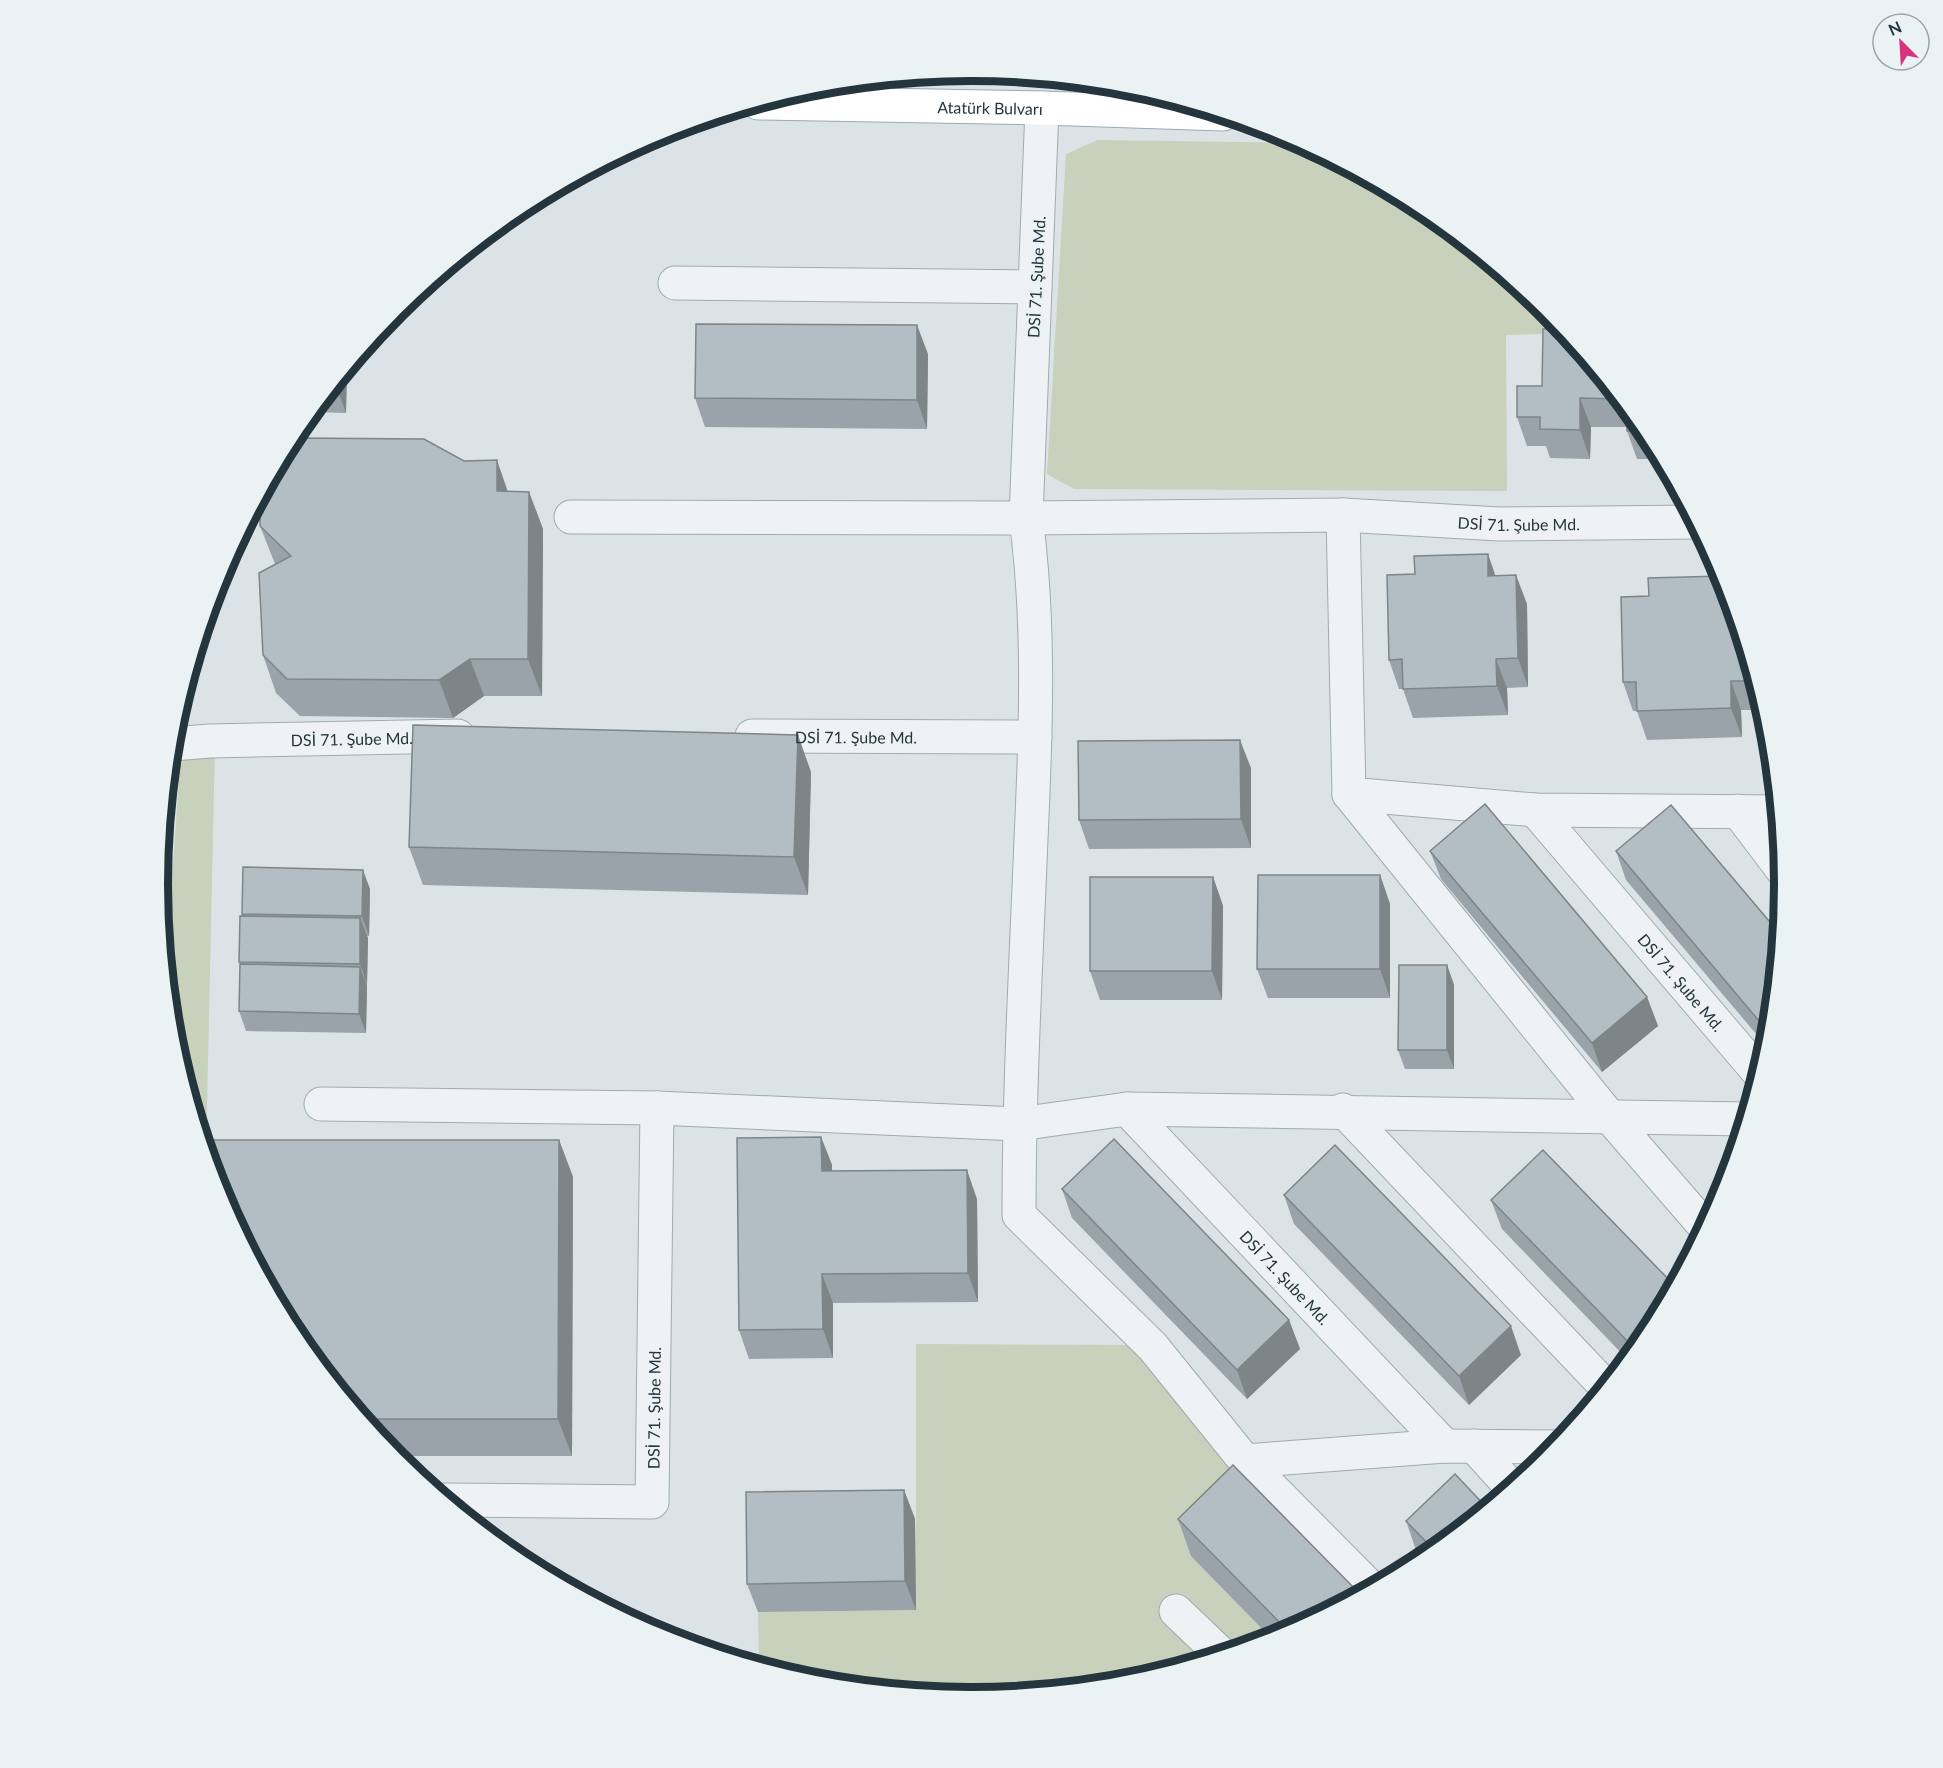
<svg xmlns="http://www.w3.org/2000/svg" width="1943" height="1768" viewBox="0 0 1943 1768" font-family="Lato,sans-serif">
  <rect width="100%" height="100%" fill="#dbe3e7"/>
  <g fill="#c7d1bb">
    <path d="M1098,140L1303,143L1424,208L1547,309L1567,333L1506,335L1507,491L1074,489L1047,474L1066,154Z"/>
    <path d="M215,744L206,1151L174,1042L166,965L180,765L188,755Z"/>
    <path d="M916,1344L1143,1345L1375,1586L1282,1636L1130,1682L971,1697L812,1682L759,1666L758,1612L916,1610Z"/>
  </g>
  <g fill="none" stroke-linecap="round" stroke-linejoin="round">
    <g stroke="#a0abb1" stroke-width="35">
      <g id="minor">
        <path d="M1042,108L1026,518C1040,624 1036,732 1031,839C1026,964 1019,1089 1019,1215L1153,1347L1245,1461L1371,1588"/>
        <path d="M675,283L1035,287"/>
        <path d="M1343,515L1349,794L1535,810L1778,812"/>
        <path id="s1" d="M571,517L1026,518L1343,515L1499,524L1696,522"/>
        <path id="s2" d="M752,736L1035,737"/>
        <path id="s3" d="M172,744L210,741L458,736"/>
        <path d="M1349,794L1609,1116L1706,1228"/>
        <path id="s4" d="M1535,810L1760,1074"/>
        <path d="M1738,811L1784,872"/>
        <path d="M321,1104L657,1108L1019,1124L1127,1109L1746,1119"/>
        <path id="s5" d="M1127,1109L1445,1446"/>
        <path d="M1343,1110L1606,1387"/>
        <path d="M1474,1446L1512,1488"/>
        <path d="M1245,1461L1445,1446L1557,1447"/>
        <path id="s6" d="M446,1500L652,1502L657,1108"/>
        <path d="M1176,1611L1221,1654"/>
      </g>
    </g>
    <g stroke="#99abb3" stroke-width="35">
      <g id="major">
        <path id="s7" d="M758,103L1042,108L1223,114"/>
      </g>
    </g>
    <use href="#minor" stroke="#eef2f5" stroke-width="33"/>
    <use href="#major" stroke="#fff" stroke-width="33"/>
  </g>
  <g fill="#99a3a9">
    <path d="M1552,315L1648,432L1663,459H1637L1627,431V427H1591L1590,459L1550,458L1546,446H1527L1517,417L1542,386L1552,329Z"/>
    <path d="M928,354L927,429L705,427L695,398Z"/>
    <path d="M347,369L346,413L312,412Z"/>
    <path d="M508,491L529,492L543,529L542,696H484L453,718L300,716L276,693L263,655L275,564L260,526Z"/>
    <path d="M1496,576L1527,604L1528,687L1507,688L1508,715L1413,718L1403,689H1399L1389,660Z"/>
    <path d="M1722,576L1730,598L1763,710H1741L1742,737L1647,740L1637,711H1633L1623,682L1649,596Z"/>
    <path d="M1251,768V848L1089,849L1079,820Z"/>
    <path d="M811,772L808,895L423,885L409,847Z"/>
    <path d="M1430,851L1647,997L1658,1026L1602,1072L1441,879Z"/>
    <path d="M1616,851L1780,934L1769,1043L1768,1048L1626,880Z"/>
    <path d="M1380,875L1390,904V998H1268L1257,969Z"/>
    <path d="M1213,877L1223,906L1222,1000H1100L1090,971Z"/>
    <path d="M370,889L369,936H367L368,938L366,1033L246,1031L239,1011L240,965L239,962L242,914Z"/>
    <path d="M1447,965L1454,985V1069H1405L1398,1050Z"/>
    <path d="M821,1137L832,1165V1171L977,1199L978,1302L833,1303V1358L749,1359L739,1330Z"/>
    <path d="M559,1140L573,1177L572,1456H394L295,1336Z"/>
    <path d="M1062,1189L1289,1320L1300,1349L1247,1399L1072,1218Z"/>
    <path d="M1284,1195L1521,1355L1469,1405L1294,1224Z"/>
    <path d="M1723,1196L1714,1212L1710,1201Z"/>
    <path d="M1491,1200L1648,1336L1628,1360L1502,1229Z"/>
    <path d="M904,1490L915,1519L916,1610L758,1612L747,1584Z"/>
    <path d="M1487,1508L1425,1559L1416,1550L1406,1521Z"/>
    <path d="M1178,1519L1360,1594L1282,1636L1272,1639L1191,1556Z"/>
  </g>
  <g fill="#7d8589">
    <path d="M917,325L928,354L927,429L917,400Z"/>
    <path d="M347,369L346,413L335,383Z"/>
    <path d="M1580,398L1591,427L1590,459L1580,430Z"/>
    <path d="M497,460L510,498L497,491Z"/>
    <path d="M529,492L543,529L542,696L528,659Z"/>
    <path d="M1488,554L1498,583L1488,576Z"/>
    <path d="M1516,575L1527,604L1528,687L1518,658Z"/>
    <path d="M1722,576L1732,605L1722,598Z"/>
    <path d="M470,659L484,696L453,718L439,680Z"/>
    <path d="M1496,659L1507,688L1508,715L1497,686Z"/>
    <path d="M1752,667L1762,702L1763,710L1752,681Z"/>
    <path d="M1731,681L1741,710L1742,737L1731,708Z"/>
    <path d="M798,735L811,772L808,895L794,857Z"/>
    <path d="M1240,740L1251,768V848L1241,819Z"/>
    <path d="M363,870L370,889L369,936L362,916Z"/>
    <path d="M1380,875L1390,904V998L1380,969Z"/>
    <path d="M1213,877L1223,906L1222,1000L1212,971Z"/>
    <path d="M360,918L368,938L367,984L360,964Z"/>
    <path d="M1447,965L1454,985V1069L1447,1050Z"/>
    <path d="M360,967L367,986L366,1033L359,1014Z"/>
    <path d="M1647,997L1658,1026L1602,1072L1592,1043Z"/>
    <path d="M821,1137L832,1165V1200L822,1171Z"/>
    <path d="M559,1140L573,1177L572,1456L558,1419Z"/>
    <path d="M967,1170L977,1199L978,1302L968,1273Z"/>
    <path d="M822,1274L833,1303V1358L823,1329Z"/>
    <path d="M1289,1320L1300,1349L1247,1399L1237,1370Z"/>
    <path d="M1511,1326L1521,1355L1469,1405L1459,1376Z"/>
    <path d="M904,1490L915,1519L916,1610L905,1581Z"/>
  </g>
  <g fill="#b2bec4" stroke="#7d8589" stroke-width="1.5">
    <path d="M1552,315L1620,399L1580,398V430L1540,429V417H1517V386H1542L1543,329H1552Z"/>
    <path d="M696,324L917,325V400L695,398Z"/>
    <path d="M1627,407L1647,431H1627Z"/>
    <path d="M292,438L424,439L464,461L497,460V491L529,492L528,659H470L439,680L287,679L263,655L259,573L291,556L260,526V498Z"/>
    <path d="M1488,554V576L1516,575L1518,658L1496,659L1497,686L1403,689L1402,659L1389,660L1387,575L1415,574L1414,556Z"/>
    <path d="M1722,576V598H1731L1752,667V681H1731V708L1637,711L1636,682H1623L1621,597L1649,596L1648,578Z"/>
    <path d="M413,725L798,735L794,857L409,847Z"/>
    <path d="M1240,740L1241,819L1079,820L1078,741Z"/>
    <path d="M1485,804L1647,997L1592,1043L1430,851Z"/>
    <path d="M1671,805L1780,934L1770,1034L1616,851Z"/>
    <path d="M243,867L363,870L362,916L242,914Z"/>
    <path d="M1258,875H1380V969H1257Z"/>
    <path d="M1090,877H1213L1212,971H1090Z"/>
    <path d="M240,916L360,918V964L239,962Z"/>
    <path d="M240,964L360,967L359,1014L239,1011Z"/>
    <path d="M1399,965H1447V1050H1398Z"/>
    <path d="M821,1137L822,1171L967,1170L968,1273L822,1274L823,1329L739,1330L737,1138Z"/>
    <path d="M1114,1139L1289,1320L1237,1370L1062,1189Z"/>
    <path d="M213,1140H559L558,1419H363L295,1336L220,1195L213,1172Z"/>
    <path d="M1335,1145L1511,1326L1459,1376L1284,1195Z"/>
    <path d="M1543,1150L1675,1286L1648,1336L1636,1350L1491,1200Z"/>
    <path d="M1726,1186L1723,1196L1716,1208L1710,1201Z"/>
    <path d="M1233,1465L1360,1594L1289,1632L1178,1519Z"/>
    <path d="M1455,1474L1487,1508L1435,1551L1406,1521Z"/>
    <path d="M904,1490L905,1581L747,1584L746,1492Z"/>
    <path d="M726,1655L746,1656V1662Z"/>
  </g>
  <g text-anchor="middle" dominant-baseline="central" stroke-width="4.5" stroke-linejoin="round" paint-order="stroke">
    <g font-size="16" fill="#24353d" stroke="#eaf2f4">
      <text stroke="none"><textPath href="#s7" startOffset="232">Atatürk Bulvarı</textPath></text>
      <text transform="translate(1036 277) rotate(-87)">DSİ 71. Şube Md.</text>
      <text stroke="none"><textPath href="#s1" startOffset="948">DSİ 71. Şube Md.</textPath></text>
      <text stroke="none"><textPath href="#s2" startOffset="104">DSİ 71. Şube Md.</textPath></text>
      <text stroke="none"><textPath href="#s3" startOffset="180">DSİ 71. Şube Md.</textPath></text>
      <text stroke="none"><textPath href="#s4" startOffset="226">DSİ 71. Şube Md.</textPath></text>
      <text stroke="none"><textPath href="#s5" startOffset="231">DSİ 71. Şube Md.</textPath></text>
      <text stroke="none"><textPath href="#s6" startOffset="300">DSİ 71. Şube Md.</textPath></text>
    </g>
  </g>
  <path d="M0 0H1943V1768H0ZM168 884a803 803 0 1 1 1606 0a803 803 0 1 1-1606 0Z" fill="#eaf2f4" fill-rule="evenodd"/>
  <path fill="none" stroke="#24353d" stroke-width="8" d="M168 884a803 803 0 1 1 1606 0a803 803 0 1 1-1606 0Z"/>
  <g transform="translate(1901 42) rotate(336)"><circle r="28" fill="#eaf2f4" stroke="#9ba6ab" stroke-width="1.5"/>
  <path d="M0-4.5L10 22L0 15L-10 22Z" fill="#d7347f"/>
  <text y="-9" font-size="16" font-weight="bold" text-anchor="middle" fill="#24353d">N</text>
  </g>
</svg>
